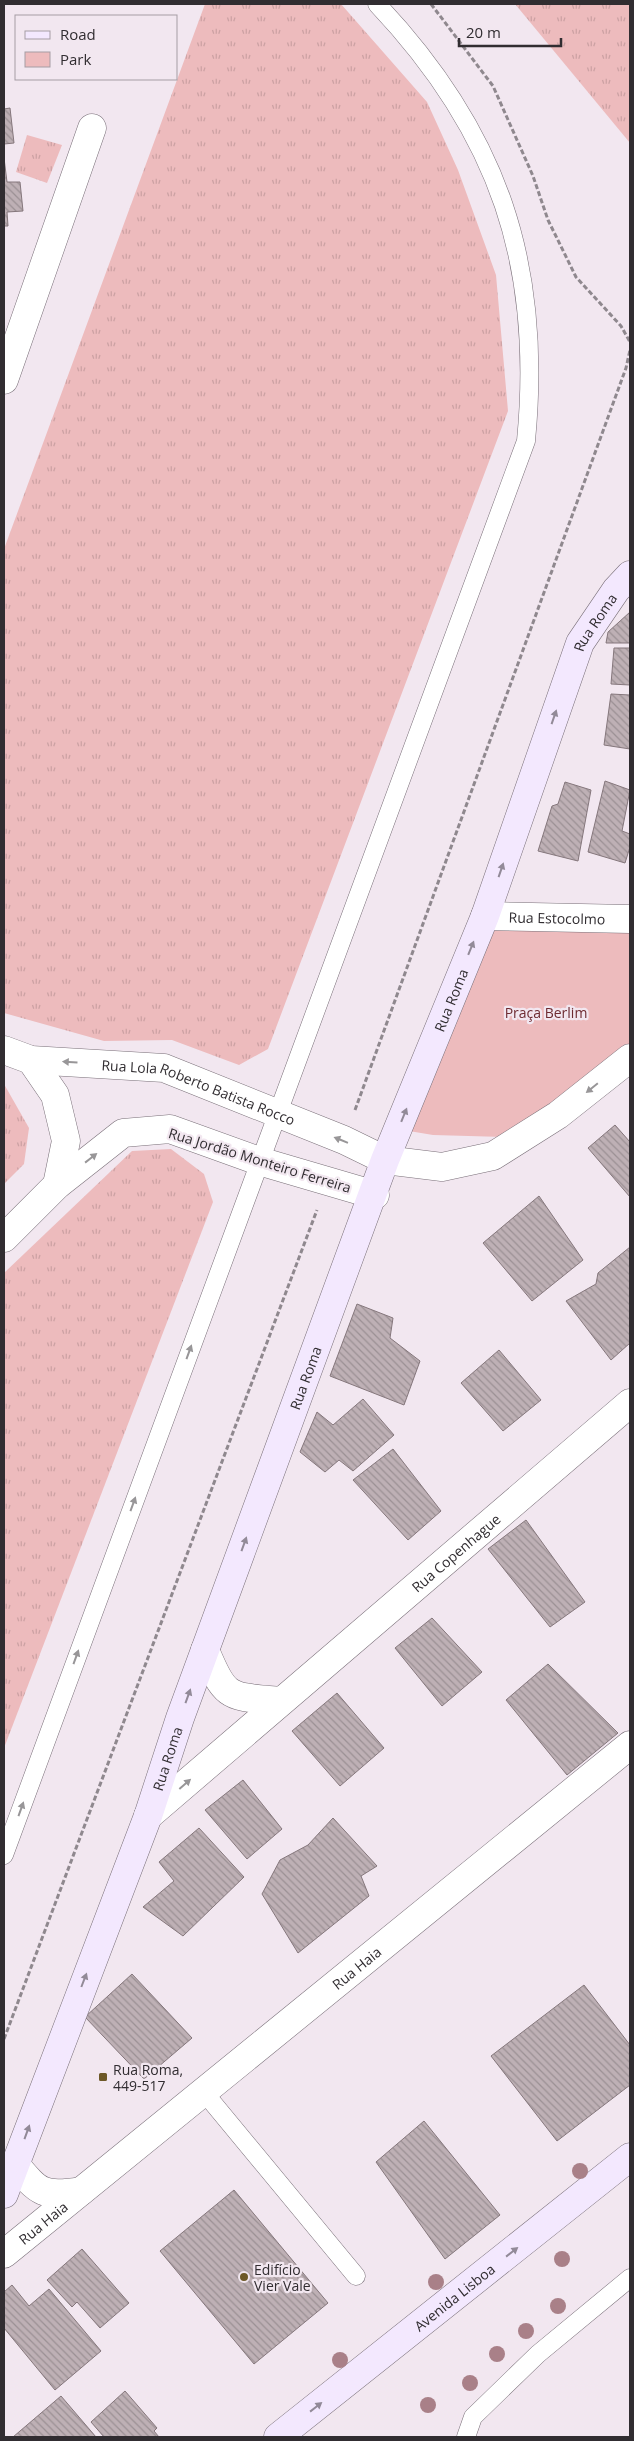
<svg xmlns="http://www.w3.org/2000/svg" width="634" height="2441" viewBox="0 0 634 2441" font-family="'Open Sans',sans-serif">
  <defs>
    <pattern id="grass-tufts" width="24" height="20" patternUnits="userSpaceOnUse" patternTransform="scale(1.25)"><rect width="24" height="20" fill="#edbbbd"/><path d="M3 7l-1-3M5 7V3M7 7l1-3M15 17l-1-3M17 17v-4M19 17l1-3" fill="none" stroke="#cca1a3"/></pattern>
    <pattern id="building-back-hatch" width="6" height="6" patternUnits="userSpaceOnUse" patternTransform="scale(1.25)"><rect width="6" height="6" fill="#beb0b5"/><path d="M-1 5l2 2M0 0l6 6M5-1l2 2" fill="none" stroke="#9b9094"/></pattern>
  </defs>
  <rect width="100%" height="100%" fill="#f2e7f0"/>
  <g fill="url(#grass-tufts)">
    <path d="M205,4H341L427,102L458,170L496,275L508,411L268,1049L239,1065L172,1040L104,1041L4,1013V549Z"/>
    <path d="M515,4H630V143Z"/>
    <path d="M27,135L62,145L47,183L16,172Z"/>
    <path d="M4,1084L29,1128L24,1164L4,1184Z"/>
    <path d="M171,1149L204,1174L213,1202L4,1748V1273L132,1151Z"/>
  </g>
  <path fill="#edbbbd" d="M492,926L630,930V1047L504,1137L433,1135L409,1131Z"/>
  <g fill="url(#building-back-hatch)" stroke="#85777c">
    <path d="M10,108L14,143L4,144V109Z"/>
    <path d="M4,158L7,182H20L23,211L7,212L8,226H4Z"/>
    <path d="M630,612V643H606L608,632Z"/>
    <path d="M614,648H630V685L611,684Z"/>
    <path d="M611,694L630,695V749L604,745Z"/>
    <path d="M605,781L630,790L622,831L630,834V847L625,863L588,852Z"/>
    <path d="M565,782L591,790L578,861L538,851L552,806L558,804Z"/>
    <path d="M615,1125L630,1142V1197L588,1148Z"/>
    <path d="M539,1196L583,1260L532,1301L483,1243Z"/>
    <path d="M630,1247V1343L611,1360L566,1301L596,1284L598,1273Z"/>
    <path d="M357,1304L393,1318L390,1338L420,1361L404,1405L330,1376Z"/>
    <path d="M499,1350L541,1400L503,1431L461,1383Z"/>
    <path d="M363,1399L394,1435L353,1471L339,1460L325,1472L300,1452L317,1412L333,1425Z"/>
    <path d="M393,1449L441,1511L408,1540L353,1480Z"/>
    <path d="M526,1520L585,1602L550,1627L488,1549Z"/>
    <path d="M432,1618L482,1672L442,1706L395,1648Z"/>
    <path d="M548,1664L618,1733L567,1775L506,1700Z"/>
    <path d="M337,1693L384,1748L340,1786L292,1731Z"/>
    <path d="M243,1780L282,1829L247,1859L205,1810Z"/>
    <path d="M333,1818L377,1866L361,1876L369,1896L298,1953L262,1894L280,1860L308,1845Z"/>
    <path d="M199,1828L244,1877L183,1936L143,1907L174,1881L159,1862Z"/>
    <path d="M132,1974L192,2038L144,2079L85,2017Z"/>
    <path d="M584,1985L630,2045V2085L557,2141L491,2056Z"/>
    <path d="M424,2121L500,2215L445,2259L376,2162Z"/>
    <path d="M234,2190L328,2303L254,2364L160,2251Z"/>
    <path d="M82,2249L129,2303L100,2328L77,2302L72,2307L47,2280Z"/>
    <path d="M12,2285L29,2306L49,2289L101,2351L55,2390L4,2328V2292Z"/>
    <path d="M125,2391L157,2428L154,2431L159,2437H104L91,2422Z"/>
    <path d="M61,2396L96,2437H13Z"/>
  </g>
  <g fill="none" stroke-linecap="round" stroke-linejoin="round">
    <g stroke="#796f78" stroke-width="19">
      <g id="service">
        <path d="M4,1855L526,441C543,265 499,133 377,4"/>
        <path d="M203,2091L356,2276"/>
        <path d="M466,2437L473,2417L538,2354L630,2278"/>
      </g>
    </g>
    <g stroke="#796f78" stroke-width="29">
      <g id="minor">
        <path d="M4,380L92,128"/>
        <path d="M205,1650C226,1700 228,1696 280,1701"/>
        <path id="s1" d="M148,1816L630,1403"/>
        <path d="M15,2164C39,2193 43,2197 81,2191"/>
        <path id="s2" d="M4,2254L630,1745"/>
      </g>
    </g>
    <g stroke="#796f78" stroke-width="29">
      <g id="tertiary">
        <path id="s3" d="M485,916L630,919"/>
        <path id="s4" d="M4,1050L31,1060L164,1068L344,1140L385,1160L442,1167L493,1156L558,1115L630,1058"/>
        <path d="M31,1060L55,1095L66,1141L57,1185"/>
        <path d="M4,1238L57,1185L123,1133L170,1129L259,1161L375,1195"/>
      </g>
    </g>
    <g stroke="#796f78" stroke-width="29">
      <g id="secondary">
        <path id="s5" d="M4,2194L148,1816L180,1718L385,1160L485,916L580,643L616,590L630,575"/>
        <path id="s6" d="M278,2437L630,2157"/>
      </g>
    </g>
    <g stroke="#8f888e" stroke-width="3" stroke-dasharray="5 2.5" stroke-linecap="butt">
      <path d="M431,4L493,86L533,176L548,220L576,277L621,326L630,342"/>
      <path d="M355,1110L626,368L630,350"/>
      <path d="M4,2039L317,1210"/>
    </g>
    <use href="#service" stroke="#fff" stroke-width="18"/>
    <use href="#minor" stroke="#fff" stroke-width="28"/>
    <use href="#tertiary" stroke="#fff" stroke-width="28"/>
    <use href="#secondary" stroke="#f3e8fe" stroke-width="28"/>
  </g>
  <g fill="#a98088">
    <circle cx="580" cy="2171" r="8"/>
    <circle cx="562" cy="2259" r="8"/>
    <circle cx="436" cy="2282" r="8"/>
    <circle cx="558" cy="2306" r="8"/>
    <circle cx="526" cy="2331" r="8"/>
    <circle cx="497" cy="2354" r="8"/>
    <circle cx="340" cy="2360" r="8"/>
    <circle cx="470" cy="2383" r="8"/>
    <circle cx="428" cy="2405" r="8"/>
  </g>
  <defs><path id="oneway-solid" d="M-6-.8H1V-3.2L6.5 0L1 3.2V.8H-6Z" transform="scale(1.25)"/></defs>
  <g fill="#928a98">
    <use href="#oneway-solid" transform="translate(554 717) rotate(-71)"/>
    <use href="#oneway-solid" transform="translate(501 870) rotate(-71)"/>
    <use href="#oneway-solid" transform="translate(471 948) rotate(-68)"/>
    <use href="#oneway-solid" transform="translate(404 1115) rotate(-68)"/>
    <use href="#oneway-solid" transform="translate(244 1544) rotate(-70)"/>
    <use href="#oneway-solid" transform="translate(188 1696) rotate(-70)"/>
    <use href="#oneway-solid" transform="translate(84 1980) rotate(-69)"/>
    <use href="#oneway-solid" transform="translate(27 2132) rotate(-70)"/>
    <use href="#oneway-solid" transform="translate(512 2252) rotate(-38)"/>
    <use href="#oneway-solid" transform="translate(316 2407) rotate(-38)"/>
  </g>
  <g fill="#989698">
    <use href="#oneway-solid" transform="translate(70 1062) rotate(-177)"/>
    <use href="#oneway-solid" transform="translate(592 1088) rotate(141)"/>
    <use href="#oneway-solid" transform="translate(341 1140) rotate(-158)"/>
    <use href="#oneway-solid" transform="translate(91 1158) rotate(-38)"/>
    <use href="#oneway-solid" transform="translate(189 1352) rotate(-70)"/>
    <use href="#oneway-solid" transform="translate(133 1504) rotate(-70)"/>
    <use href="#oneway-solid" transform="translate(76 1657) rotate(-70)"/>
    <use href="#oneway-solid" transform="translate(185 1784) rotate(-41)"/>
    <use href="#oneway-solid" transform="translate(21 1809) rotate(-70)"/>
  </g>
  <g fill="#6d5827" stroke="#f2e7f0" stroke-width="2">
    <rect x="98" y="2072" width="10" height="10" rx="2.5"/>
    <circle cx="244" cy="2277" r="5"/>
  </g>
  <g text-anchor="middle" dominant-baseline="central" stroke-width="4.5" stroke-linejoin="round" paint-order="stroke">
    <g font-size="14" fill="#312d31" stroke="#f2e7f0">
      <text stroke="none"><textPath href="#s5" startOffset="1680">Rua Roma</textPath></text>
      <text stroke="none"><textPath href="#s3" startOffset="72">Rua Estocolmo</textPath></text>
      <text stroke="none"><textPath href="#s5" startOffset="1275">Rua Roma</textPath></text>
      <text stroke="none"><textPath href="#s4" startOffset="201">Rua Lola Roberto Batista Rocco</textPath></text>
      <text transform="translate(260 1160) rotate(17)">Rua Jordão Monteiro Ferreira</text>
      <text stroke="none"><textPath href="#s5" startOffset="870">Rua Roma</textPath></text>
      <text stroke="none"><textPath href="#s1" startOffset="405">Rua Copenhague</textPath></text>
      <text stroke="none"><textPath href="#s5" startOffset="465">Rua Roma</textPath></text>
      <text stroke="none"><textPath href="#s2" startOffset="454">Rua Haia</textPath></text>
      <text stroke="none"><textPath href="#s2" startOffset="50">Rua Haia</textPath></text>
      <text stroke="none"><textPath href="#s6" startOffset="225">Avenida Lisboa</textPath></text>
    </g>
    <g font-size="14" fill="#6e2b32" stroke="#f2e7f0">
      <text x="546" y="1012">Praça Berlim</text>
    </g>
    <g font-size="14" fill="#312d31" stroke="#f2e7f0" text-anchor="start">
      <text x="113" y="2069">Rua Roma,<tspan x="113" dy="16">449-517</tspan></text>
      <text x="254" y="2269">Edifício<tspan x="254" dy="16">Vier Vale</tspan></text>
    </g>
  </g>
  <rect width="634" height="2441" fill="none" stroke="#312d31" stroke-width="10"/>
  <rect x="15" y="15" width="162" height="65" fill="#f2e7f0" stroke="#a59da4"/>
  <rect x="25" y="31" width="25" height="8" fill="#f3e8fe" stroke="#a59da4"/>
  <text x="60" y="40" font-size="15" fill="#312d31">Road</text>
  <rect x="25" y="52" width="25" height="15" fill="#edbbbd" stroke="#a59da4"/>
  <text x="60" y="65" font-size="15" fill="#312d31">Park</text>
  <path d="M459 38v8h102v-8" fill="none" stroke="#312d31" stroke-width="2.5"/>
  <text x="466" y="38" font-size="15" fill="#312d31" stroke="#f2e7f0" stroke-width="4" paint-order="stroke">20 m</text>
</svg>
